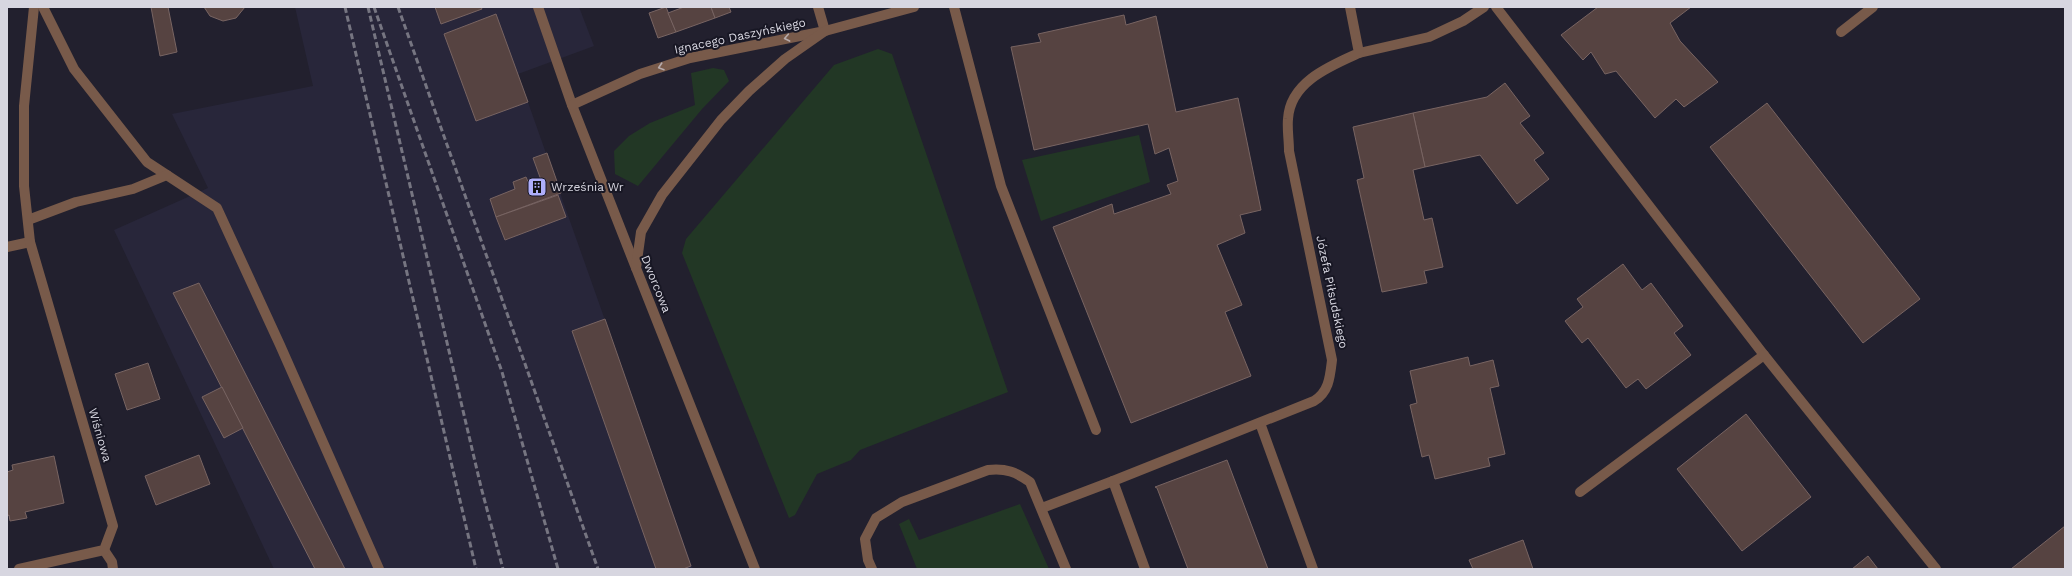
<svg xmlns="http://www.w3.org/2000/svg" width="2072" height="576" viewBox="0 0 2072 576" font-family="'Work Sans',sans-serif">
  <rect width="100%" height="100%" fill="#22202e"/>
  <path fill="#28263a" d="M295,7H579L594,46L518,74L693,569H274L114,230L208,188L172,114L313,86Z"/>
  <g fill="#223725">
    <path d="M878,49L892,54L1008,392L860,450L851,460L817,474L795,515L789,518L682,253L686,239L834,65Z"/>
    <path d="M713,68L724,70L729,81L702,109L638,186L615,174L614,151L629,136L650,123L695,105L691,73Z"/>
    <path d="M1139,135L1150,182L1041,221L1022,160Z"/>
    <path d="M1020,504L1049,569H917L899,524L909,519L919,540Z"/>
  </g>
  <g fill="#564341" stroke="#786462">
    <path d="M151,7H168L177,52L160,56Z"/>
    <path d="M204,7H245L236,18L223,21L210,16Z"/>
    <path d="M435,7H481L482,9L441,24Z"/>
    <path d="M666,7L676,32L658,38L649,13Z"/>
    <path d="M684,7H711L715,18L676,32L668,13Z"/>
    <path d="M711,7H729L731,12L715,18Z"/>
    <path d="M1598,7H1691L1670,23L1680,41L1718,82L1684,107L1676,99L1655,118L1616,71L1605,74L1591,52L1583,60L1561,35Z"/>
    <path d="M496,14L528,102L476,121L444,34Z"/>
    <path d="M1124,15L1126,25L1156,16L1176,112L1238,98L1261,210L1240,215L1245,233L1217,245L1242,305L1225,312L1251,376L1131,423L1053,227L1112,204L1114,214L1171,194L1167,185L1178,181L1169,148L1155,154L1148,124L1034,150L1011,47L1041,42L1038,34Z"/>
    <path d="M1505,83L1530,116L1520,123L1544,153L1534,160L1549,179L1517,204L1480,155L1425,167L1413,113L1487,97Z"/>
    <path d="M1767,103L1920,299L1863,343L1710,147Z"/>
    <path d="M1413,113L1425,167L1413,170L1424,220L1432,218L1443,267L1424,271L1427,283L1382,292L1357,180L1364,178L1353,127Z"/>
    <path d="M547,153L561,193L496,217L490,199L515,189L513,182L526,177L529,184L541,180L533,158Z"/>
    <path d="M558,195L566,217L505,240L496,217Z"/>
    <path d="M1623,264L1642,290L1651,283L1683,326L1674,333L1691,355L1646,389L1638,379L1626,388L1588,338L1582,343L1565,321L1583,307L1577,299Z"/>
    <path d="M199,283L345,569H315L173,293Z"/>
    <path d="M605,319L691,566L683,569H656L572,331Z"/>
    <path d="M1468,357L1470,366L1493,360L1499,386L1490,388L1505,454L1488,458L1490,466L1435,479L1429,455L1422,457L1410,405L1417,403L1410,371Z"/>
    <path d="M148,363L160,399L127,410L115,374Z"/>
    <path d="M222,387L243,428L224,438L202,397Z"/>
    <path d="M1746,414L1811,497L1742,551L1677,469Z"/>
    <path d="M199,455L210,484L156,505L145,476Z"/>
    <path d="M54,456L64,503L25,512L27,518L10,521L9,515L7,516V472L13,470L12,465Z"/>
    <path d="M1227,460L1268,569H1188L1157,488L1155,487Z"/>
    <path d="M2065,526V569H2011Z"/>
    <path d="M1523,540L1533,569H1536H1473L1469,560Z"/>
    <path d="M1868,556L1878,569H1852Z"/>
  </g>
  <g fill="none" stroke-linecap="round" stroke-linejoin="round">
    <g stroke="#785a4a" stroke-width="10">
      <path d="M43,7L74,69L147,162L217,208L280,345L379,569"/>
      <path d="M954,7L1001,186L1096,430"/>
      <path d="M1841,32L1873,7"/>
      <path d="M1359,53L1429,37L1463,21L1484,7"/>
      <path d="M1042,508L1113,481"/>
      <path d="M104,550L112,562L113,569"/>
      <path d="M872,569L868,560L865,539L876,518L902,502L988,470C1006,468 1016,472 1030,482L1066,569"/>
    </g>
    <g stroke="#785a4a" stroke-width="10">
      <path d="M538,7L572,105L636,268"/>
      <path d="M1496,7L1764,355L1580,492"/>
      <path d="M572,105L640,74L690,58L825,31L818,7"/>
      <path d="M28,220L76,202L133,189L167,175"/>
      <path d="M7,247L30,242"/>
      <path d="M1764,355L1936,569"/>
      <path d="M1260,423L1313,569"/>
      <path d="M19,569L104,550L113,526L30,242L24,186V106L34,7"/>
      <path d="M1145,569L1113,481L1314,401C1329,392 1330,377 1332,360L1289,151C1289,140 1287,129 1288,119C1290,82 1330,66 1359,53L1350,7"/>
    </g>
    <path stroke="#785a4a" stroke-width="10" d="M755,569L636,268L641,232L662,195L721,120L749,91L785,59L825,31L914,7"/>
    <g stroke="#767581" stroke-width="3" stroke-dasharray="6 3" stroke-linecap="butt">
      <path d="M345,7L476,569"/>
      <path d="M368,7L481,487L503,569"/>
      <path d="M374,7L502,372L558,569"/>
      <path d="M398,7L598,569"/>
    </g>
  </g>
  <defs><path id="oneway-chevron" d="M-2-3.5L2.5 0L-2 3.5" fill="none" stroke-width="1.6" stroke-linecap="round" stroke-linejoin="round"/></defs>
  <g stroke="#b6abac">
    <use href="#oneway-chevron" transform="translate(787 38) rotate(169)"/>
    <use href="#oneway-chevron" transform="translate(661 67) rotate(162)"/>
  </g>
  <defs>
    <g id="building-square" transform="scale(1)"><rect x="-9" y="-9" width="18" height="18" rx="4" fill="#aeaefa" stroke="#181724"/><path d="M-4-6H4V6H1V3H-1V6H-4ZM-2.5-4.3h1.7v1.8h-1.7ZM.8-4.3h1.7v1.8H.8ZM-2.5-1h1.7V.8h-1.7ZM.8-1h1.7V.8H.8Z" fill="#111"/></g>
  </defs>
  <g fill-rule="evenodd">
    <use href="#building-square" x="537" y="187"/>
  </g>
  <g text-anchor="middle" dominant-baseline="central" stroke-width="4" stroke-linejoin="round" paint-order="stroke">
    <g font-size="12" fill="#d7d6e0" stroke="#181724">
      <text transform="translate(740 36) rotate(-12)">Ignacego Daszyńskiego</text>
      <text transform="translate(656 284) rotate(68)">Dworcowa</text>
      <text transform="translate(1332 292) rotate(78)">Józefa Piłsudskiego</text>
      <text transform="translate(100 435) rotate(74)">Wiśniowa</text>
    </g>
    <g font-size="12" fill="#d7d6e0" stroke="#181724" text-anchor="start">
      <text x="551" y="187">Września Wr</text>
    </g>
  </g>
  <rect width="2072" height="576" fill="none" stroke="#d7d6e0" stroke-width="16"/>
</svg>
